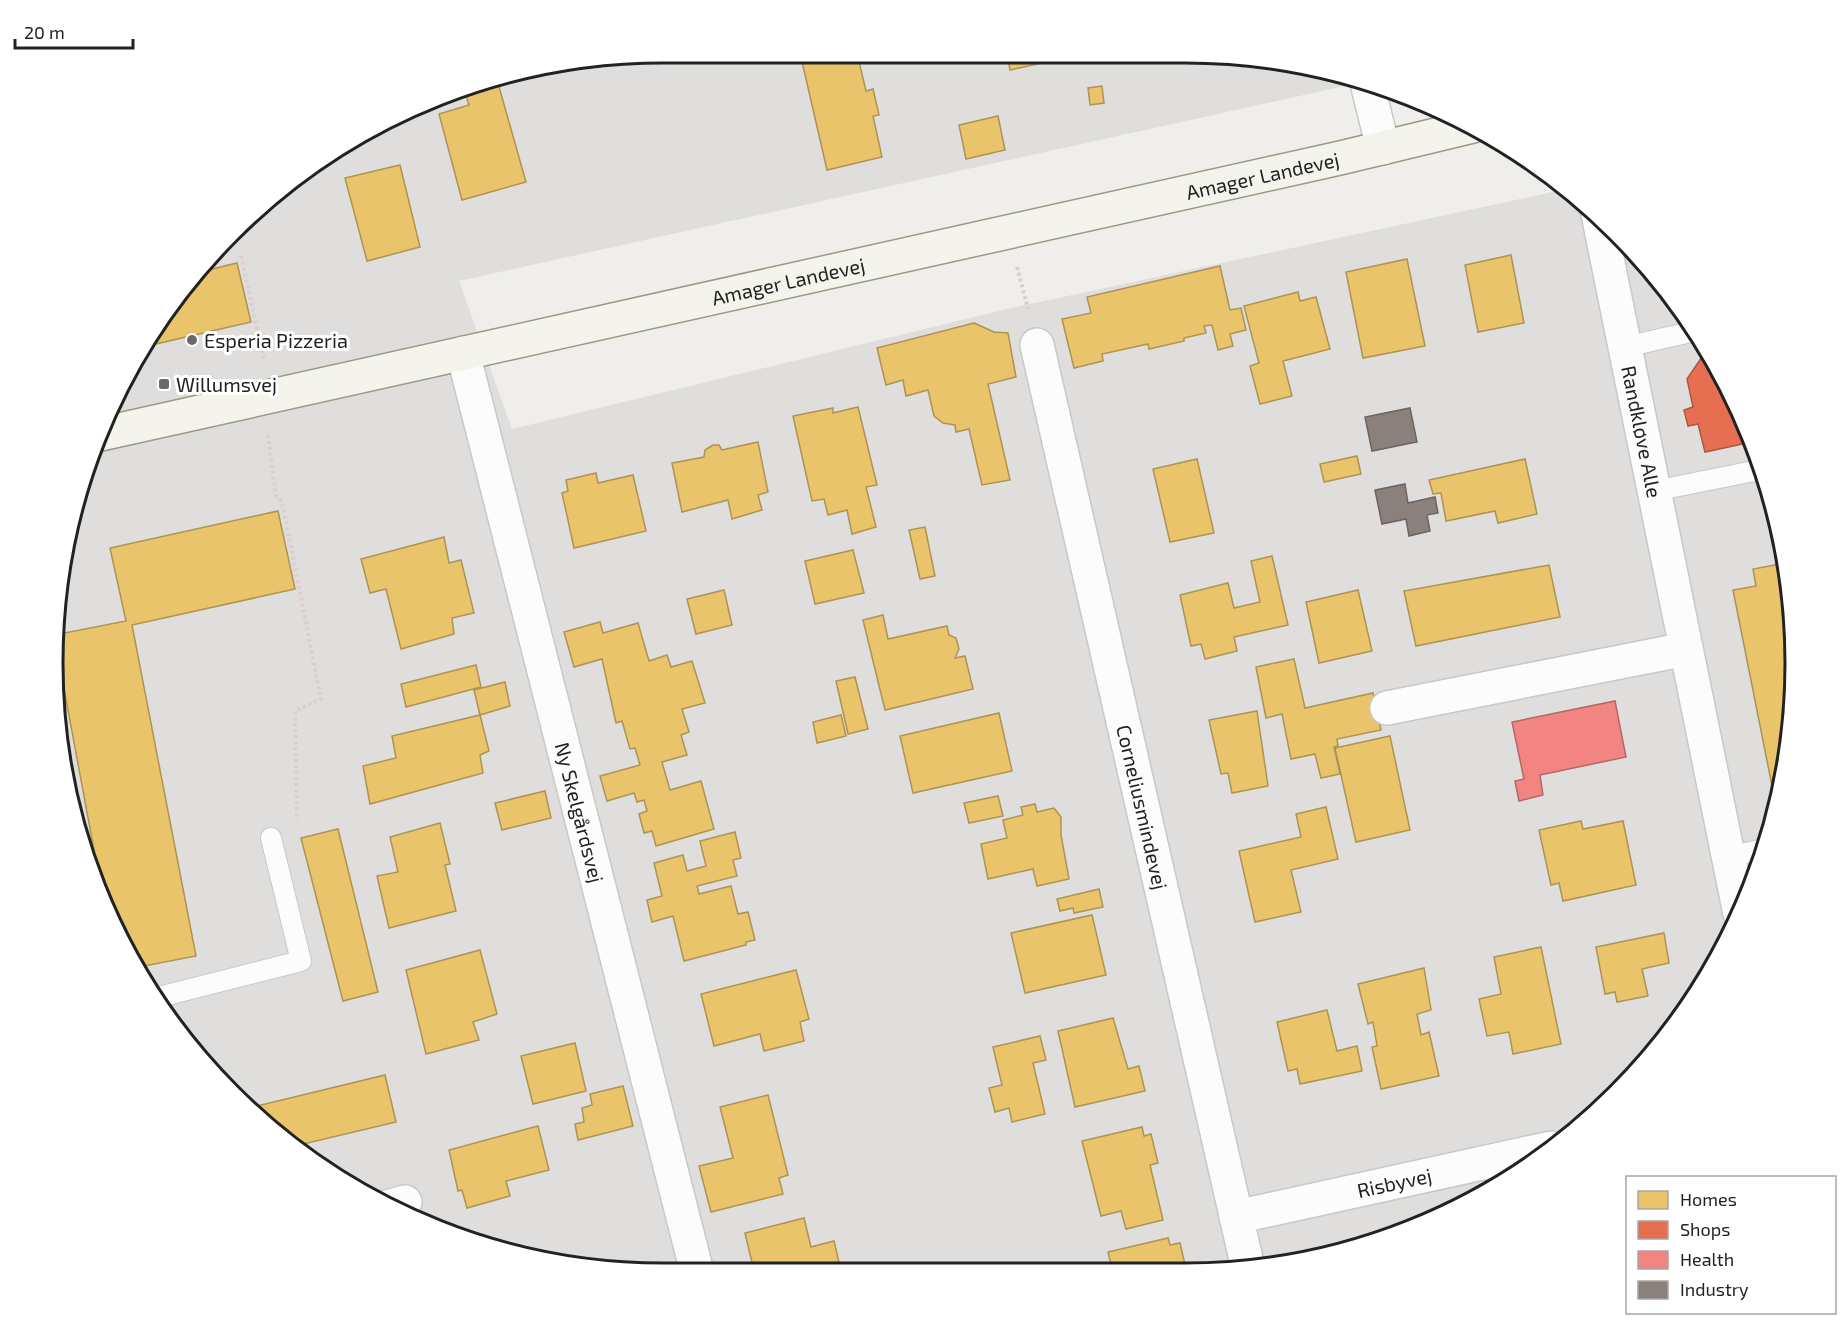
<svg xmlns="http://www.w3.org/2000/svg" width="1848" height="1326" viewBox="0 0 1848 1326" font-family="'Exo 2',sans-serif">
  <rect width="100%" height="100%" fill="#f0eeeb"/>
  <path fill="#dfdedc" d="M663,53H1185L1304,64L1363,82L459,281L512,429L1007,309L1567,189L1587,204L1644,261L1714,358L1763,467L1790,584L1794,703L1775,821L1732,933L1669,1035L1587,1122L1491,1192L1419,1227L1265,1268L623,1272L505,1253L393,1211L291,1147L204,1065L134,969L99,897L58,742L54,623L64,544L115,393L204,261L324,155L393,115L505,73Z"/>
  <path fill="#e0dfde" d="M1644,260V261L1676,305L1655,309Z"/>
  <g fill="#e9c46a" stroke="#ad9354" stroke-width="1.5">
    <path d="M800,53H857L866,91L873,89L879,115L873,116L882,157L827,170Z"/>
    <path d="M1007,53H1063L1064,58L1010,70Z"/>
    <path d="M496,76L526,182L462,200L439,114L469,105L464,89Z"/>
    <path d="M1102,86L1104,103L1090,105L1088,88Z"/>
    <path d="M998,116L1005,150L966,159L959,125Z"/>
    <path d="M400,165L420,247L367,261L345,178Z"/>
    <path d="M1511,255L1524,323L1478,332L1465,265Z"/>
    <path d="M1407,259L1425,346L1363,358L1346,272Z"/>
    <path d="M237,263L251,322L147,346L196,273Z"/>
    <path d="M1220,266L1230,310L1241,308L1246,330L1230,334L1233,346L1218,350L1212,325L1204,326L1206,333L1184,338V341L1149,349L1148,344L1102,354L1103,361L1074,368L1062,319L1091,313L1087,297Z"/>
    <path d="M1298,292L1300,301L1316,297L1330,349L1283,361L1292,396L1260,404L1250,366L1259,363L1244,306Z"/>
    <path d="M974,323L994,332L1008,333L1016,377L988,384L1010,480L982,485L969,429L956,432L955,425L943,423L934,416L928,390L906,396L903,380L886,385L877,348Z"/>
    <path d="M858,407L877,485L866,487L876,527L852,534L847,510L828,515L824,499L812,501L793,416L833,408V413Z"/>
    <path d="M758,442L768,492L758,495L762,510L732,519L728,500L682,512L672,463L704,457L705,450L713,445H719L722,450Z"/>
    <path d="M1357,456L1361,474L1324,482L1320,464Z"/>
    <path d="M1197,459L1214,533L1170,542L1153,469Z"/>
    <path d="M1525,459L1537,514L1498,523L1495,511L1446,521L1441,493L1433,494L1429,480Z"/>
    <path d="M596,473L598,483L633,475L646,531L574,548L562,493L568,491L566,480Z"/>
    <path d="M278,511L295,589L132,625L196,956L134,968L105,909L54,635L126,621L110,548Z"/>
    <path d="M925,527L935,576L920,579L909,530Z"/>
    <path d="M444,537L449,563L461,560L474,613L452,618L454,634L401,649L386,589L370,593L361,559Z"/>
    <path d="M853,550L864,593L815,604L805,561Z"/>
    <path d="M1272,556L1288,625L1234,637L1237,651L1205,659L1201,644L1191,646L1180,595L1228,583L1234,608L1260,602L1251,561Z"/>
    <path d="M1780,564L1784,580L1789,579L1790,584V589L1786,590L1791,618L1794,703L1780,790L1773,791L1733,590L1756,586L1753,569Z"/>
    <path d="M1549,565L1560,617L1416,646L1404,591Z"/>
    <path d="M724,590L732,625L696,634L687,599Z"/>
    <path d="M1358,590L1372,651L1319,663L1306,602Z"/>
    <path d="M883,615L888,639L947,626L949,635L956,638L959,649L955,658L965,656L973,689L885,710L863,620Z"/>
    <path d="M600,622L603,633L638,623L649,661L667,655L671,667L692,661L705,703L682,709L689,732L681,735L687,755L662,762L670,790L701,781L714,829L656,846L652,831L644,833L639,814L647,811L644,800L637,802L634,793L607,801L600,776L640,765L635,748L630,749L622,721L616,723L602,659L574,667L564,632Z"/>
    <path d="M1294,659L1305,708L1373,693L1381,730L1337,739L1338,746L1334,747L1340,774L1321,778L1315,754L1291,759L1282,714L1266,718L1256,667Z"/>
    <path d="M476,665L481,687L406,707L401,684Z"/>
    <path d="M855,677L868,729L848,734L836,681Z"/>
    <path d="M505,682L510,706L480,715L474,690Z"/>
    <path d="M1257,711L1268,786L1232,793L1228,773L1221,774L1209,720Z"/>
    <path d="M999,713L1012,771L913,793L900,736Z"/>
    <path d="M480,715L489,751L480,755L483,773L370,804L363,766L396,758L392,736Z"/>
    <path d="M841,715L846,736L817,743L813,722Z"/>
    <path d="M1390,736L1410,830L1356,842L1335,748Z"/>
    <path d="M545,791L551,818L502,830L495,803Z"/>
    <path d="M998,796L1003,816L969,823L964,803Z"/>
    <path d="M1035,804L1037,812L1054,808L1061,817V835L1069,879L1037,886L1033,869L988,879L981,844L1007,838L1003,820L1023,815L1021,807Z"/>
    <path d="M1326,807L1338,859L1291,870L1301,912L1255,922L1239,851L1301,837L1296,814Z"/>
    <path d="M1581,821L1583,829L1623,821L1636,885L1563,901L1559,883L1551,885L1539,830Z"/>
    <path d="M440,823L450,864L445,865L456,911L389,928L377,876L398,872L390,837Z"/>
    <path d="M338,829L378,992L343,1001L301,838Z"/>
    <path d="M735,832L741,858L733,860L737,876L697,886L699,894L731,886L738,914L748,912L755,940L746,942V945L684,961L673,916L652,922L647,900L662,896L654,863L683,855L687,871L706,866L700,841Z"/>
    <path d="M1099,889L1103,907L1074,913L1073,908L1060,911L1057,899Z"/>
    <path d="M1092,915L1106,975L1025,993L1011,933Z"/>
    <path d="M1664,933L1669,963L1642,969L1648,996L1617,1002L1615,992L1605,994L1596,947Z"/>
    <path d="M1541,947L1561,1044L1513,1054L1509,1032L1487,1036L1479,999L1501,994L1494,957Z"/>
    <path d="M480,950L497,1014L473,1022L479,1040L426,1054L406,970Z"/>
    <path d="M1424,968L1431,1010L1417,1014L1421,1035L1429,1032L1439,1076L1381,1089L1372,1047L1377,1046L1373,1022L1368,1024L1358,984Z"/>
    <path d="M796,970L809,1019L800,1022L804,1041L764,1051L760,1034L714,1046L701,994Z"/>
    <path d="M1327,1010L1337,1051L1357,1046L1362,1071L1300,1084L1297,1069L1288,1071L1277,1022Z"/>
    <path d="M1113,1018L1128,1069L1139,1066L1145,1091L1075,1107L1058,1031Z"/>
    <path d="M1040,1036L1046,1060L1033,1063L1045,1114L1012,1122L1009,1108L995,1112L989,1088L1002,1085L993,1047Z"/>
    <path d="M575,1043L586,1091L533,1104L521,1056Z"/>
    <path d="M385,1075L396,1122L291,1147L249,1108Z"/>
    <path d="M623,1086L633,1126L578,1140L575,1124L584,1122L582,1108L592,1105L590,1094Z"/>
    <path d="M768,1095L788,1175L779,1178L783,1194L711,1212L699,1166L733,1158L720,1107Z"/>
    <path d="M538,1126L549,1170L506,1181L510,1196L467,1208L462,1190L458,1191L449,1150Z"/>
    <path d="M1142,1127L1144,1136L1151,1134L1158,1163L1150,1165L1163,1220L1126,1229L1121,1211L1101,1216L1082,1141Z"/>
    <path d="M804,1218L811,1247L834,1241L841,1271H754L745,1233Z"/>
    <path d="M1168,1238L1170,1245L1180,1243L1186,1269H1112L1108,1252Z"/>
  </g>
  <path fill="#e76f51" stroke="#ac5843" stroke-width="1.5" d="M1710,353L1752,442L1705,452L1698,424L1688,426L1684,410L1693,407L1687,379L1704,354Z"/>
  <path fill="#f28482" stroke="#b46765" stroke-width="1.5" d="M1615,701L1626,757L1540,775L1543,795L1519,801L1515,781L1524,779L1512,722Z"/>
  <g fill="#8a817c" stroke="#6b6461" stroke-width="1.5">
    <path d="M1410,408L1417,442L1372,451L1365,417Z"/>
    <path d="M1405,484L1408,503L1435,497L1438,513L1427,515L1430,531L1409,536L1406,519L1382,524L1375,490Z"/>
  </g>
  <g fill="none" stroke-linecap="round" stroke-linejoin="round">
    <g stroke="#c9c8c7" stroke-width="22">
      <g id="lane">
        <path d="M1625,347L1695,331"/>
        <path d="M1654,491L1764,469"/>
        <path d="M1728,857L1764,849"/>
        <path d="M155,998L301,961L271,838"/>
      </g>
    </g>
    <g stroke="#c9c8c7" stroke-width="36">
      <g id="street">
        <path d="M1367,83L1383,148"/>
        <path id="s1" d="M1598,214L1740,914"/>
        <path id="s2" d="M1037,345L1248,1268"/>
        <path id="s3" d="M463,353L697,1272"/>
        <path d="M1387,708L1686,649"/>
        <path d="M387,1207L405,1202"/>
        <path id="s4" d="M1236,1217L1551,1148"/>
      </g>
    </g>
    <g stroke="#999a82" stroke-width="36">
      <g id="secondary">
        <path id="s5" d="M101,434L1340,158L1473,126"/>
      </g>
    </g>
    <g stroke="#dccecd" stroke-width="4" stroke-dasharray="3 3" stroke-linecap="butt">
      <path d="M241,256L264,360"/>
      <path d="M1017,267L1028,309"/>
      <path d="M268,435L276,496L282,501L321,699L295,711L297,820"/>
    </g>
    <use href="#lane" stroke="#fdfcfc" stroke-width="20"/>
    <use href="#street" stroke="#fdfcfc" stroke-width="33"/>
    <use href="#secondary" stroke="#f4f4ed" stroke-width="33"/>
  </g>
  <g fill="#6a6968" stroke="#fff" stroke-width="2">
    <circle cx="192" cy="340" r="6"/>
    <rect x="158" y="378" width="12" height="12" rx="3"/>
  </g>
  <g text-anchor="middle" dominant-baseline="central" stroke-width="6" stroke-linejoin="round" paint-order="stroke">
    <g font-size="20" fill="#222" stroke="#fff">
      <text stroke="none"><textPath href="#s5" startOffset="1190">Amager Landevej</textPath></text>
      <text stroke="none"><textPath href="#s5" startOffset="704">Amager Landevej</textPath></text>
      <text stroke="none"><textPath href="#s1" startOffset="222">Randkløve Alle</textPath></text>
      <text stroke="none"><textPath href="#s2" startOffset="474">Corneliusmindevej</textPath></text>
      <text stroke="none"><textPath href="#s3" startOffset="474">Ny Skelgårdsvej</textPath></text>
      <text stroke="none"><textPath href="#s4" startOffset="162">Risbyvej</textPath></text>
    </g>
    <g font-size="20" fill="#222" stroke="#fff" text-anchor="start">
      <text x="204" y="340">Esperia Pizzeria</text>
      <text x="176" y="384">Willumsvej</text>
    </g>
  </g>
  <path d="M0 0H1848V1326H0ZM663 63H1185A600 600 0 0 1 1785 663V663A600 600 0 0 1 1185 1263H663A600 600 0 0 1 63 663V663A600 600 0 0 1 663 63Z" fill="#fff" fill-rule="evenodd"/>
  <path fill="none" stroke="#222" stroke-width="3" d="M663 63H1185A600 600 0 0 1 1785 663V663A600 600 0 0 1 1185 1263H663A600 600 0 0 1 63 663V663A600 600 0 0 1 663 63Z"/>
  <rect x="1626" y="1176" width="210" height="138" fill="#ffffff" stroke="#a7a7a7" stroke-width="1.5"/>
  <rect x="1638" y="1191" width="30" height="18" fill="#e9c46a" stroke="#a7a7a7" stroke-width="1.5"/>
  <text x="1680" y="1206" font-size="18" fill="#222222">Homes</text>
  <rect x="1638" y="1221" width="30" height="18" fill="#e76f51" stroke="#a7a7a7" stroke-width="1.5"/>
  <text x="1680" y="1236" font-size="18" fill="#222222">Shops</text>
  <rect x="1638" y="1251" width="30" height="18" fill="#f28482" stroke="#a7a7a7" stroke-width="1.5"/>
  <text x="1680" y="1266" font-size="18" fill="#222222">Health</text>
  <rect x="1638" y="1281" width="30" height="18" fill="#8a817c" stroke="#a7a7a7" stroke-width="1.5"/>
  <text x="1680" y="1296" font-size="18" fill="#222222">Industry</text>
  <path d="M15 39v9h118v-9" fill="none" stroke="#222222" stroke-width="3"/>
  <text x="24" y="39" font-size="18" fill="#222222" stroke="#ffffff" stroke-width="4.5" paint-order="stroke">20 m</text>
</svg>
